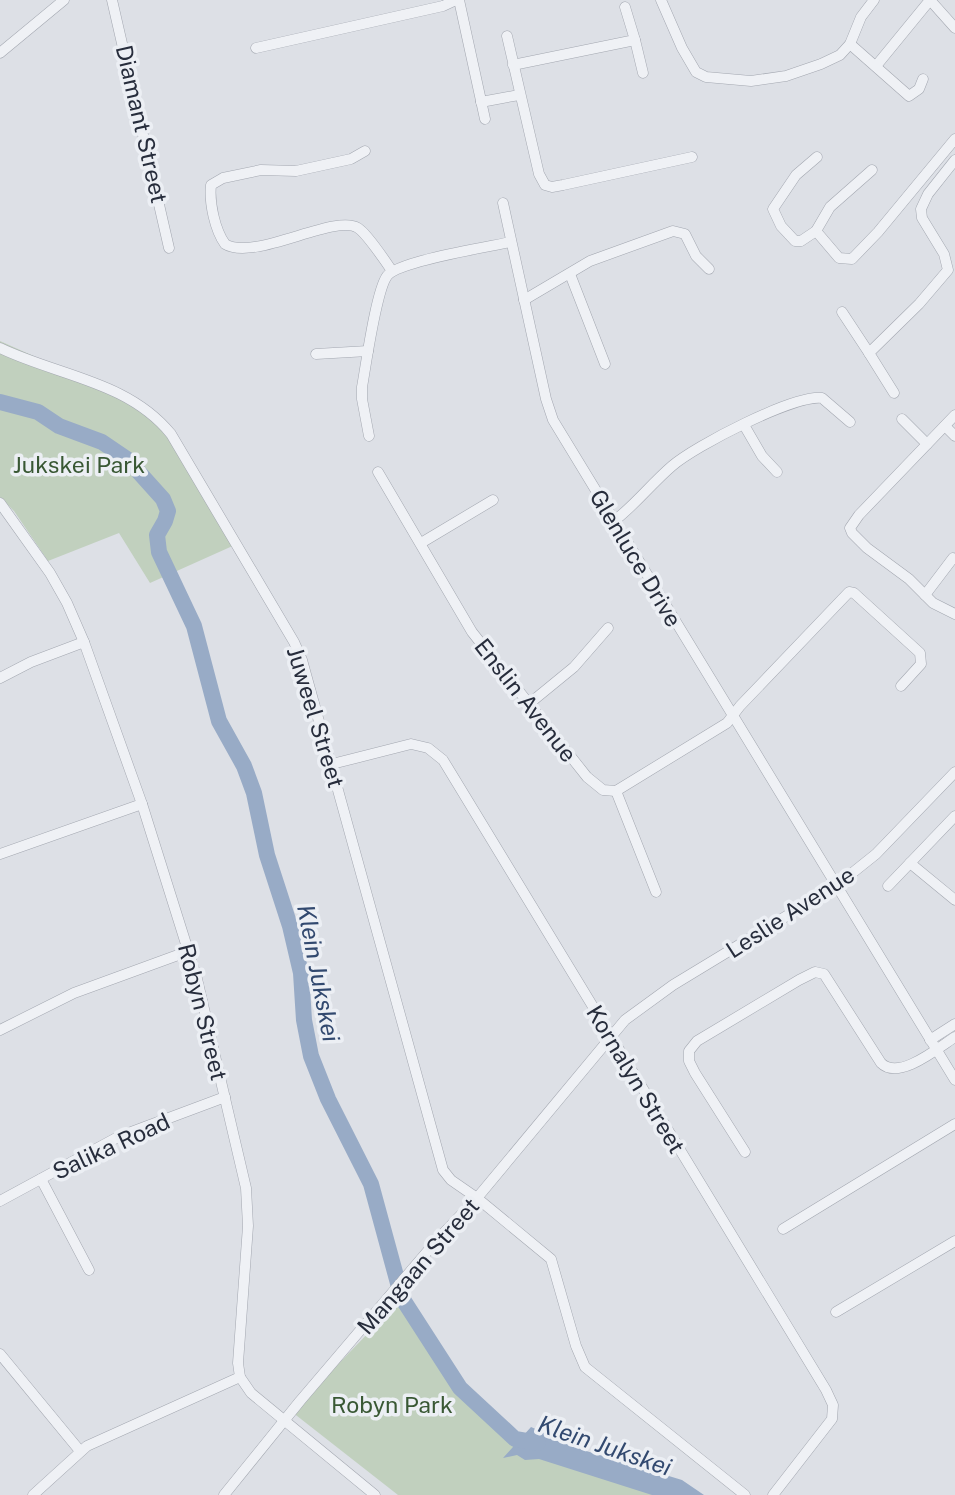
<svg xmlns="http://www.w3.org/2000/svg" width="955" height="1495" viewBox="0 0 955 1495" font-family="'Public Sans',sans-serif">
  <rect width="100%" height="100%" fill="#dde0e6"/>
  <g fill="#c1d0be">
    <path d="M0,341L105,388L169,431L237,544L150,583L119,533L48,561L14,511L0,497Z"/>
    <path d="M402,1298L460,1388L515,1439L546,1444L684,1495H398L292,1412Z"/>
  </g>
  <path fill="#98abc6" d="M531,1427L583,1450L682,1480L704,1495H652L539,1459L525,1460L517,1455L503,1458Z"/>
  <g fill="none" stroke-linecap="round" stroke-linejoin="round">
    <path stroke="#98abc6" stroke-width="16" d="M0,402L38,412L59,426L102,442L127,459L163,499L168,511L165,521L157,535L159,552L194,626L219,721L244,766L254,793L267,855L290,926L301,973L304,1020L311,1056L328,1099L371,1184L402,1298L460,1388L515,1439L538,1443"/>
    <g stroke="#a3a7b0" stroke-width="11">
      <g id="street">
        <path d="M112,0L169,248"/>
        <path d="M459,0L485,119"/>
        <path d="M661,0L682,48L696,72L706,77L751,81L786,76L821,64L840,55L850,44L861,17L874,0"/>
        <path d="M507,36L539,174L545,185L552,187L563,185L692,157"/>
        <path d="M635,40L643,73"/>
        <path d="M850,44L909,96L919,89L923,79"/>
        <path d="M256,48L443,6L456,0"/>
        <path d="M0,53L64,0"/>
        <path d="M513,65L635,40L625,7"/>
        <path d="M876,66L930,0L955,28"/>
        <path d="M481,102L519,95"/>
        <path d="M365,151L351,159L296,171L261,170L223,178L211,185C209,203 215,230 225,244C254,262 335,213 358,228C366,233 386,262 392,271"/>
        <path d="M817,157L796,175L773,209L781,226L795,241H801L816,231L830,207L872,170"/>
        <path d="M503,203L546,399L553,420L955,1080"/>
        <path d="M816,231L839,258L852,259L878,232L955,139"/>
        <path d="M570,274L605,364"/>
        <path d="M524,300L590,261L673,231L685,234L696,256L709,269"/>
        <path d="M842,312L869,353"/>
        <path d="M0,348C58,376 128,381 171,434L294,642L302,660L443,1170L451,1180L477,1198L551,1259L576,1346L585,1367L745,1495"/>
        <path d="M316,354L368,351"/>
        <path d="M894,393L869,353L919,304L948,270L944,254L922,218L921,209L928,194L955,160"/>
        <path d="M955,415L859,515L850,528L852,533L867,548L909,579L933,603L955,614"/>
        <path d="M902,419L927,444"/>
        <path d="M744,425L762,456L777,472"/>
        <path d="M945,426L955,436"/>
        <path d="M369,436L362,399V387C366,365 376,291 387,276C398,261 488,247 511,242"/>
        <path d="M378,472L472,632L587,777L603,790L616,791L727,723L740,706L849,592L854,593L920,653L921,664L901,686"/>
        <path d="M0,503L50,573L67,603L84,642L142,804L197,979L246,1188L248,1226L238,1363L240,1377L251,1393L375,1495"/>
        <path d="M614,521C635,505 651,484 672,466C695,446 793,395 822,398L850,422"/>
        <path d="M421,543L493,500"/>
        <path d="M925,595L953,558"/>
        <path d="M0,678L31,662L84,642"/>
        <path d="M530,703L574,667L608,628"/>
        <path d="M332,764L411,744L428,748L443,760L826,1390L833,1405L832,1419L773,1495"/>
        <path d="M616,791L656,892"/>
        <path d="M0,854L142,804"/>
        <path d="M910,863L955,900"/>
        <path d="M888,886L955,816"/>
        <path d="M0,1030L74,993L189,951"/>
        <path d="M930,1040L955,1024"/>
        <path d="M745,1152L695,1073L689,1061V1051L697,1041L799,980L815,972L824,974L881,1063C899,1081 938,1048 955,1037"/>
        <path d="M41,1179L89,1270"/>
        <path d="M0,1201L118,1137L225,1097"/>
        <path d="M783,1229L955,1124"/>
        <path d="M836,1312L955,1241"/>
        <path d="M0,1354L80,1451"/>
        <path d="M33,1495L87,1446L240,1377"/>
        <path d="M224,1495L300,1401L438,1239L477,1198L625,1020L673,985L836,886L876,854L955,772"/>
      </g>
    </g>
    <use href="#street" stroke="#eff1f5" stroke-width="10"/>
  </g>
  <g text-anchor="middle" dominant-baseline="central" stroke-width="7" stroke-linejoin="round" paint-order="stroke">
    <g font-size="23" fill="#272d3c" stroke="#eceff4">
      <text transform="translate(142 124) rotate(77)">Diamant Street</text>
      <text transform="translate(636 558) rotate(59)">Glenluce Drive</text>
      <text transform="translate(526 700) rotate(52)">Enslin Avenue</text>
      <text transform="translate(316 717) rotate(73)">Juweel Street</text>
      <text transform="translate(790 912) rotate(-33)">Leslie Avenue</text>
      <text transform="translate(203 1012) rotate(76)">Robyn Street</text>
      <text transform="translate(636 1079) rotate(59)">Kornalyn Street</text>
      <text transform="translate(111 1146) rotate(-25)">Salika Road</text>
      <text transform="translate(418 1266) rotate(-49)">Mangaan Street</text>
    </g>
    <g font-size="23" fill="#395834" stroke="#eceff4">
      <text x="79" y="464">Jukskei Park</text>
      <text x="392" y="1404">Robyn Park</text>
    </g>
    <g font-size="24" font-style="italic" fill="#32496f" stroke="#eceff4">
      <text transform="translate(319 973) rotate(79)">Klein Jukskei</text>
      <text transform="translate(605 1445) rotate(19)">Klein Jukskei</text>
    </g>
  </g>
</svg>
